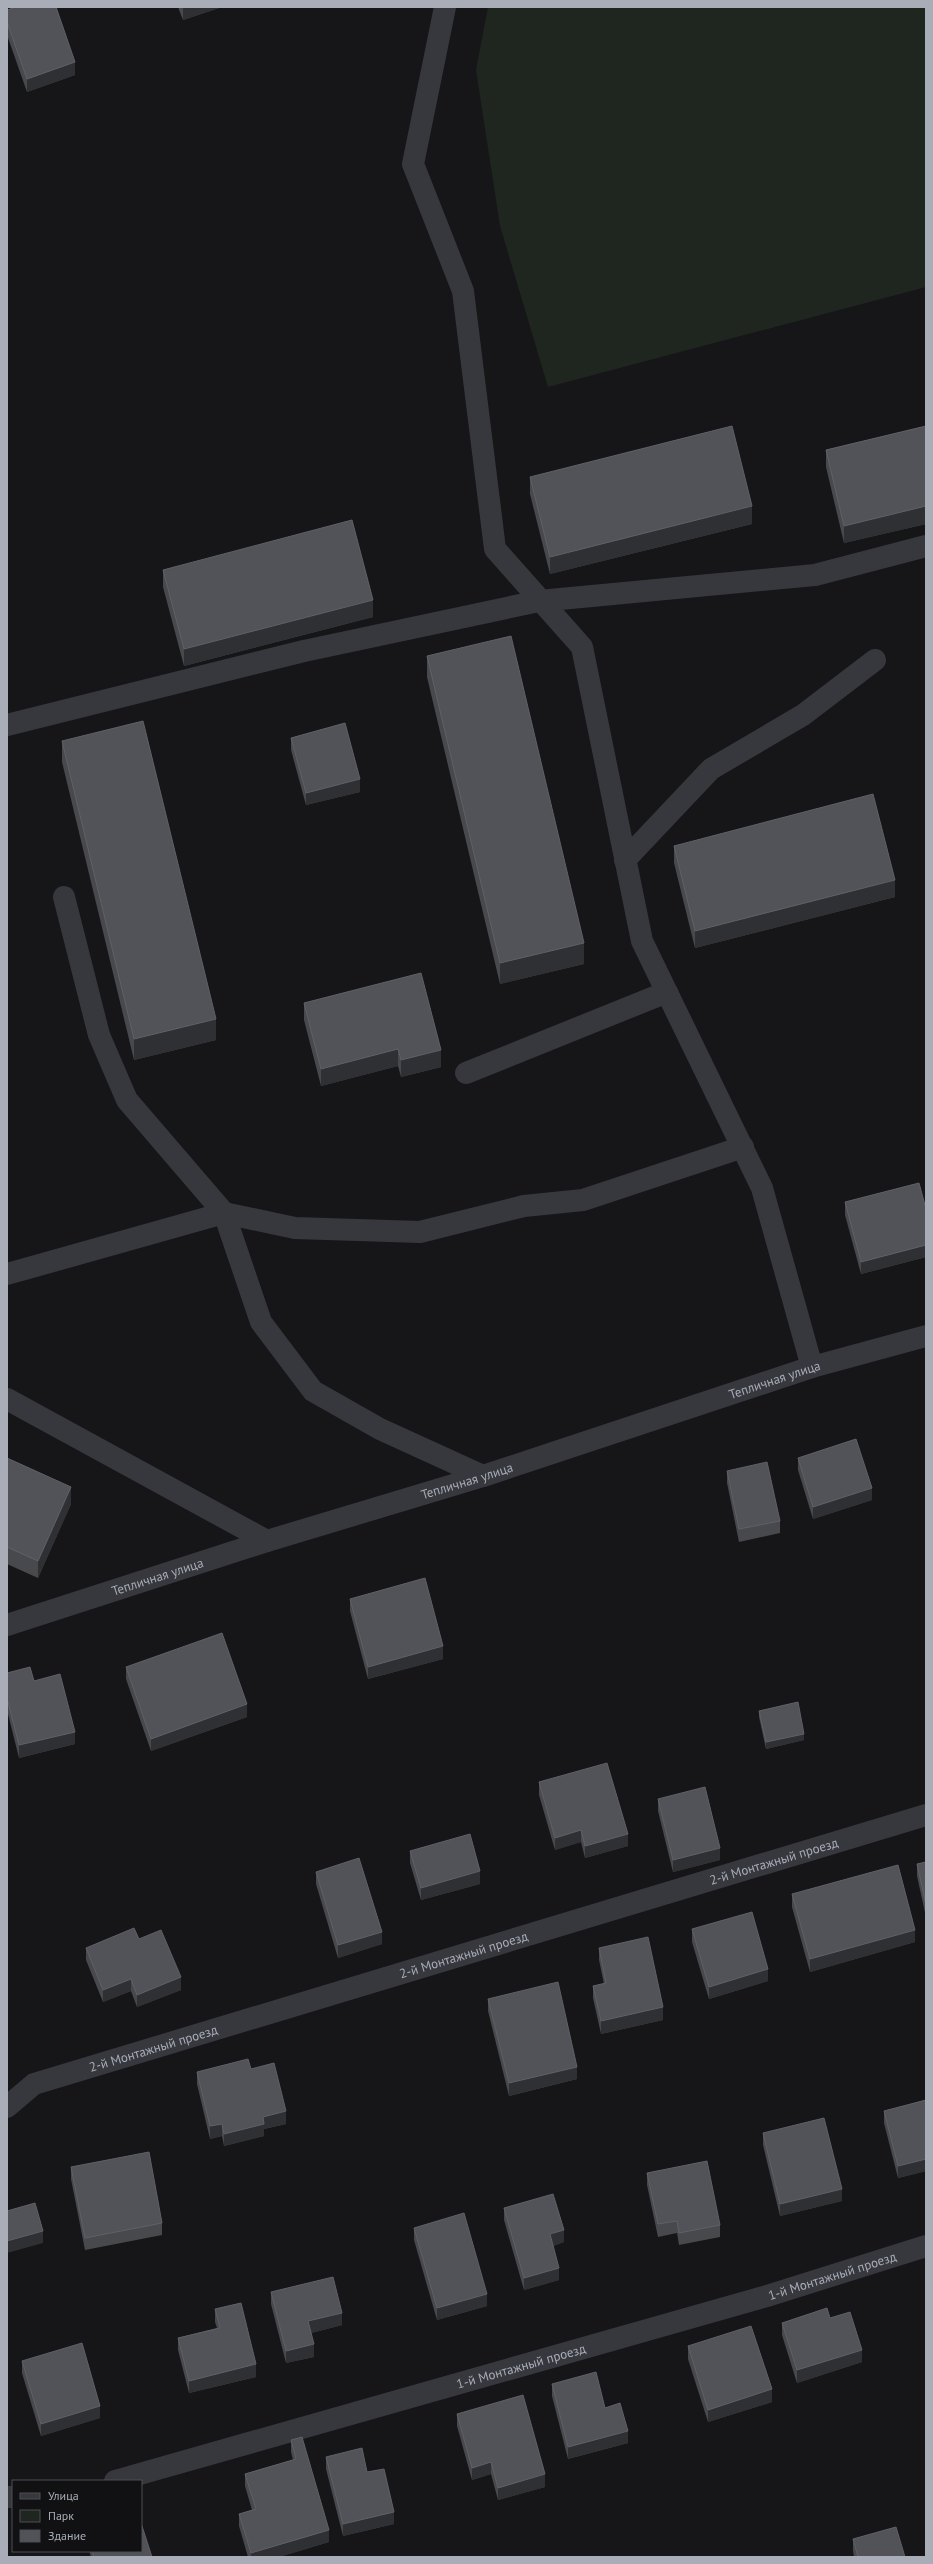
<svg xmlns="http://www.w3.org/2000/svg" width="933" height="2564" viewBox="0 0 933 2564" font-family="'PT Sans',sans-serif">
  <rect width="100%" height="100%" fill="#161618"/>
  <path fill="#1e261f" d="M488,7H926V287L548,387L500,226L476,70Z"/>
  <g fill="none" stroke-linecap="round" stroke-linejoin="round">
    <g stroke="#37383d" stroke-width="22">
      <path d="M445,7L413,164L463,291L495,549L582,647L642,941L762,1188L812,1367"/>
      <path d="M7,725L304,651L539,601L815,575L926,546"/>
      <path d="M625,860L711,769L803,715L875,660"/>
      <path d="M64,897L99,1035L127,1100L224,1213L261,1322L313,1391L380,1429L483,1476"/>
      <path d="M466,1073L667,992"/>
      <path d="M7,1274L224,1213L295,1228L420,1232L524,1206L583,1200L743,1147"/>
      <path d="M7,1399L267,1541"/>
      <path id="s1" d="M7,1625L267,1541L483,1476L812,1367L926,1336"/>
      <path id="s2" d="M7,2107L34,2084L926,1815"/>
      <path id="s3" d="M115,2481L767,2296L926,2246"/>
      <path d="M7,2497H13"/>
    </g>
  </g>
  <g fill="#47494d">
    <path d="M178,7H222L183,20Z"/>
    <path d="M7,10L75,75L27,92L7,35Z"/>
    <path d="M926,426V524L844,543L826,467V450Z"/>
    <path d="M530,477L752,524L550,574L530,494Z"/>
    <path d="M163,570L373,617L184,666L163,587Z"/>
    <path d="M427,656L584,964L500,984L427,677Z"/>
    <path d="M291,738L360,792L306,805L291,750Z"/>
    <path d="M62,741L216,1040L134,1060L62,762Z"/>
    <path d="M674,846L895,897L695,948L674,863Z"/>
    <path d="M304,1003L441,1067L401,1077L398,1066L321,1086L304,1020Z"/>
    <path d="M845,1202L926,1209V1257L861,1274L845,1215Z"/>
    <path d="M7,1458L71,1504L38,1578L7,1564Z"/>
    <path d="M798,1458L872,1500L813,1519L798,1470Z"/>
    <path d="M727,1471L780,1521V1533L739,1542L727,1483Z"/>
    <path d="M350,1599L443,1659L368,1679L350,1611Z"/>
    <path d="M126,1667L247,1717L151,1751L126,1679Z"/>
    <path d="M7,1673L34,1681L75,1744L19,1758L7,1710Z"/>
    <path d="M759,1711L804,1740L766,1749L759,1717Z"/>
    <path d="M539,1782L628,1846L585,1858L581,1842L555,1850L539,1795Z"/>
    <path d="M658,1799L720,1860L673,1872L658,1811Z"/>
    <path d="M410,1851L480,1884L421,1900L410,1863Z"/>
    <path d="M926,1862V1917L917,1876V1864Z"/>
    <path d="M316,1872L382,1944L338,1958L316,1884Z"/>
    <path d="M792,1894L915,1942L810,1972L792,1907Z"/>
    <path d="M692,1929L768,1981L709,1999L692,1942Z"/>
    <path d="M139,1939L181,1990L137,2007L131,1991L103,2002L86,1960V1948Z"/>
    <path d="M599,1948L663,2020L601,2034L593,1998V1986L604,1984L599,1960Z"/>
    <path d="M488,1999L577,2079L509,2096L488,2011Z"/>
    <path d="M251,2069L286,2124L264,2129V2136L224,2146L222,2136L210,2139L197,2084V2072Z"/>
    <path d="M926,2100V2171L898,2178L884,2123V2111Z"/>
    <path d="M763,2133L842,2201L780,2216L763,2145Z"/>
    <path d="M71,2167L162,2223V2235L85,2250L71,2179Z"/>
    <path d="M647,2173L720,2225V2237L679,2245L677,2233L658,2237L647,2185Z"/>
    <path d="M504,2208L564,2242L553,2246L559,2280L524,2290L504,2220Z"/>
    <path d="M414,2228L487,2306L437,2320L414,2240Z"/>
    <path d="M271,2292L342,2325L311,2333L314,2357L286,2363L271,2304Z"/>
    <path d="M215,2309L256,2377L189,2393L178,2350V2338L217,2328L215,2322Z"/>
    <path d="M830,2318L862,2362L797,2383L782,2335V2323Z"/>
    <path d="M688,2346L772,2402L708,2422L688,2359Z"/>
    <path d="M22,2361L100,2418L41,2436L22,2373Z"/>
    <path d="M552,2384L605,2408L628,2443L568,2459L552,2396Z"/>
    <path d="M457,2414L545,2487L498,2500L491,2474L472,2480L457,2426Z"/>
    <path d="M291,2440L329,2542L279,2557H248L239,2526V2514L252,2510L245,2486V2474L293,2460L291,2452Z"/>
    <path d="M326,2457L367,2472L394,2524L343,2536L326,2469Z"/>
    <path d="M853,2539L905,2557H854L853,2551Z"/>
    <path d="M89,2551H141L152,2557H91Z"/>
  </g>
  <g fill="#2f3033">
    <path d="M184,7H222L183,20V8Z"/>
    <path d="M75,62V75L27,92V79Z"/>
    <path d="M752,506V524L550,574V557Z"/>
    <path d="M926,506V524L844,543V526Z"/>
    <path d="M373,600V617L184,666V649Z"/>
    <path d="M360,779V792L306,805V793Z"/>
    <path d="M895,880V897L695,948V931Z"/>
    <path d="M584,943V964L500,984V963Z"/>
    <path d="M216,1019V1040L134,1060V1039Z"/>
    <path d="M398,1049V1066L321,1086V1069Z"/>
    <path d="M441,1050V1067L401,1077V1060Z"/>
    <path d="M926,1245V1257L861,1274V1262Z"/>
    <path d="M71,1487V1504L38,1578V1561Z"/>
    <path d="M872,1488V1500L813,1519V1507Z"/>
    <path d="M443,1646V1659L368,1679V1667Z"/>
    <path d="M247,1704V1717L151,1751V1739Z"/>
    <path d="M75,1732V1744L19,1758V1745Z"/>
    <path d="M804,1734V1740L766,1749V1742Z"/>
    <path d="M581,1830V1842L555,1850V1838Z"/>
    <path d="M628,1834V1846L585,1858V1846Z"/>
    <path d="M720,1848V1860L673,1872V1860Z"/>
    <path d="M480,1871V1884L421,1900V1888Z"/>
    <path d="M915,1930V1942L810,1972V1959Z"/>
    <path d="M382,1932V1944L338,1958V1945Z"/>
    <path d="M768,1969V1981L709,1999V1987Z"/>
    <path d="M181,1977V1990L137,2007V1995Z"/>
    <path d="M131,1979V1991L103,2002V1990Z"/>
    <path d="M663,2007V2020L601,2034V2021Z"/>
    <path d="M577,2067V2079L509,2096V2083Z"/>
    <path d="M286,2111V2124L264,2129V2136L224,2146V2134L263,2117Z"/>
    <path d="M222,2124V2136L210,2139V2126Z"/>
    <path d="M926,2159V2171L898,2178V2166Z"/>
    <path d="M842,2189V2201L780,2216V2204Z"/>
    <path d="M564,2230V2242L550,2247V2234Z"/>
    <path d="M43,2231V2243L7,2253V2241Z"/>
    <path d="M559,2268V2280L524,2290V2278Z"/>
    <path d="M487,2294V2306L437,2320V2308Z"/>
    <path d="M342,2313V2325L308,2334V2321Z"/>
    <path d="M314,2344V2357L286,2363V2351Z"/>
    <path d="M862,2350V2362L797,2383V2370Z"/>
    <path d="M256,2364V2377L189,2393V2381Z"/>
    <path d="M772,2389V2402L708,2422V2410Z"/>
    <path d="M100,2406V2418L41,2436V2424Z"/>
    <path d="M628,2431V2443L568,2459V2447Z"/>
    <path d="M491,2462V2474L472,2480V2468Z"/>
    <path d="M545,2474V2487L498,2500V2488Z"/>
    <path d="M394,2512V2524L343,2536V2524Z"/>
    <path d="M329,2530V2542L279,2557H251V2553Z"/>
  </g>
  <g fill="#525359" stroke="#5f6168">
    <path d="M16,7H56L75,62L27,79L7,22V10Z"/>
    <path d="M732,426L752,506L550,557L530,477Z"/>
    <path d="M926,426V506L844,526L826,450Z"/>
    <path d="M352,520L373,600L184,649L163,570Z"/>
    <path d="M511,636L584,943L500,963L427,656Z"/>
    <path d="M143,721L216,1019L134,1039L62,741Z"/>
    <path d="M345,723L360,779L306,793L291,738Z"/>
    <path d="M873,794L895,880L695,931L674,846Z"/>
    <path d="M421,973L441,1050L401,1060L398,1049L321,1069L304,1003Z"/>
    <path d="M919,1183L926,1209V1245L861,1262L845,1202Z"/>
    <path d="M856,1439L872,1488L813,1507L798,1458Z"/>
    <path d="M7,1458L71,1487L38,1561L7,1547Z"/>
    <path d="M767,1462L780,1521L739,1529L727,1471Z"/>
    <path d="M425,1578L443,1646L368,1667L350,1599Z"/>
    <path d="M222,1633L247,1704L151,1739L126,1667Z"/>
    <path d="M30,1667L34,1681L60,1674L75,1732L19,1745L7,1698V1673Z"/>
    <path d="M798,1702L804,1734L766,1742L759,1711Z"/>
    <path d="M607,1763L628,1834L585,1846L581,1830L555,1838L539,1782Z"/>
    <path d="M705,1787L720,1848L673,1860L658,1799Z"/>
    <path d="M470,1834L480,1871L421,1888L410,1851Z"/>
    <path d="M359,1858L382,1932L338,1945L316,1872Z"/>
    <path d="M926,1862V1905L917,1864Z"/>
    <path d="M898,1865L915,1930L810,1959L792,1894Z"/>
    <path d="M752,1912L768,1969L709,1987L692,1929Z"/>
    <path d="M134,1928L139,1939L161,1930L181,1977L137,1995L131,1979L103,1990L86,1948Z"/>
    <path d="M648,1937L663,2007L601,2021L593,1986L606,1983L599,1948Z"/>
    <path d="M558,1982L577,2067L509,2083L488,1999Z"/>
    <path d="M248,2059L251,2069L274,2063L286,2111L263,2117L264,2124L224,2134L222,2124L210,2126L197,2072Z"/>
    <path d="M926,2100V2159L898,2166L884,2111Z"/>
    <path d="M824,2118L842,2189L780,2204L763,2133Z"/>
    <path d="M149,2152L162,2223L85,2238L71,2167Z"/>
    <path d="M707,2161L720,2225L679,2233L677,2221L658,2224L647,2173Z"/>
    <path d="M553,2194L564,2230L550,2234L559,2268L524,2278L504,2208Z"/>
    <path d="M35,2203L43,2231L7,2241V2211Z"/>
    <path d="M464,2213L487,2294L437,2308L414,2228Z"/>
    <path d="M333,2277L342,2313L308,2321L314,2344L286,2351L271,2292Z"/>
    <path d="M241,2303L256,2364L189,2381L178,2338L220,2328L215,2309Z"/>
    <path d="M827,2308L830,2318L850,2312L862,2350L797,2370L782,2323Z"/>
    <path d="M751,2326L772,2389L708,2410L688,2346Z"/>
    <path d="M82,2343L100,2406L41,2424L22,2361Z"/>
    <path d="M596,2372L605,2408L620,2403L628,2431L568,2447L552,2384Z"/>
    <path d="M523,2395L545,2474L498,2488L491,2462L472,2468L457,2414Z"/>
    <path d="M302,2437L329,2530L251,2553L239,2514L256,2509L245,2474L296,2459L291,2440Z"/>
    <path d="M362,2448L367,2472L384,2469L394,2512L343,2524L326,2457Z"/>
    <path d="M141,2523L152,2557H94L92,2551H141Z"/>
    <path d="M896,2527L905,2557H858L853,2539Z"/>
  </g>
  <g text-anchor="middle" dominant-baseline="central" stroke-width="3" stroke-linejoin="round" paint-order="stroke">
    <g font-size="13" fill="#a8adb8" stroke="#111113">
      <text stroke="none"><textPath href="#s1" startOffset="806">Тепличная улица</textPath></text>
      <text stroke="none"><textPath href="#s1" startOffset="482">Тепличная улица</textPath></text>
      <text stroke="none"><textPath href="#s1" startOffset="158">Тепличная улица</textPath></text>
      <text stroke="none"><textPath href="#s2" startOffset="808">2-й Монтажный проезд</textPath></text>
      <text stroke="none"><textPath href="#s2" startOffset="484">2-й Монтажный проезд</textPath></text>
      <text stroke="none"><textPath href="#s2" startOffset="160">2-й Монтажный проезд</textPath></text>
      <text stroke="none"><textPath href="#s3" startOffset="746">1-й Монтажный проезд</textPath></text>
      <text stroke="none"><textPath href="#s3" startOffset="422">1-й Монтажный проезд</textPath></text>
    </g>
  </g>
  <rect width="933" height="2564" fill="none" stroke="#a8adb8" stroke-width="16"/>
  <rect x="12" y="2480" width="130" height="72" fill="#111113" stroke="#4d4f55"/>
  <rect x="20" y="2493" width="20" height="6" fill="#37383d" stroke="#4d4f55"/>
  <text x="48" y="2500" font-size="12" fill="#a8adb8">Улица</text>
  <rect x="20" y="2510" width="20" height="12" fill="#1e261f" stroke="#4d4f55"/>
  <text x="48" y="2520" font-size="12" fill="#a8adb8">Парк</text>
  <rect x="20" y="2530" width="20" height="12" fill="#525359" stroke="#4d4f55"/>
  <text x="48" y="2540" font-size="12" fill="#a8adb8">Здание</text>
</svg>
